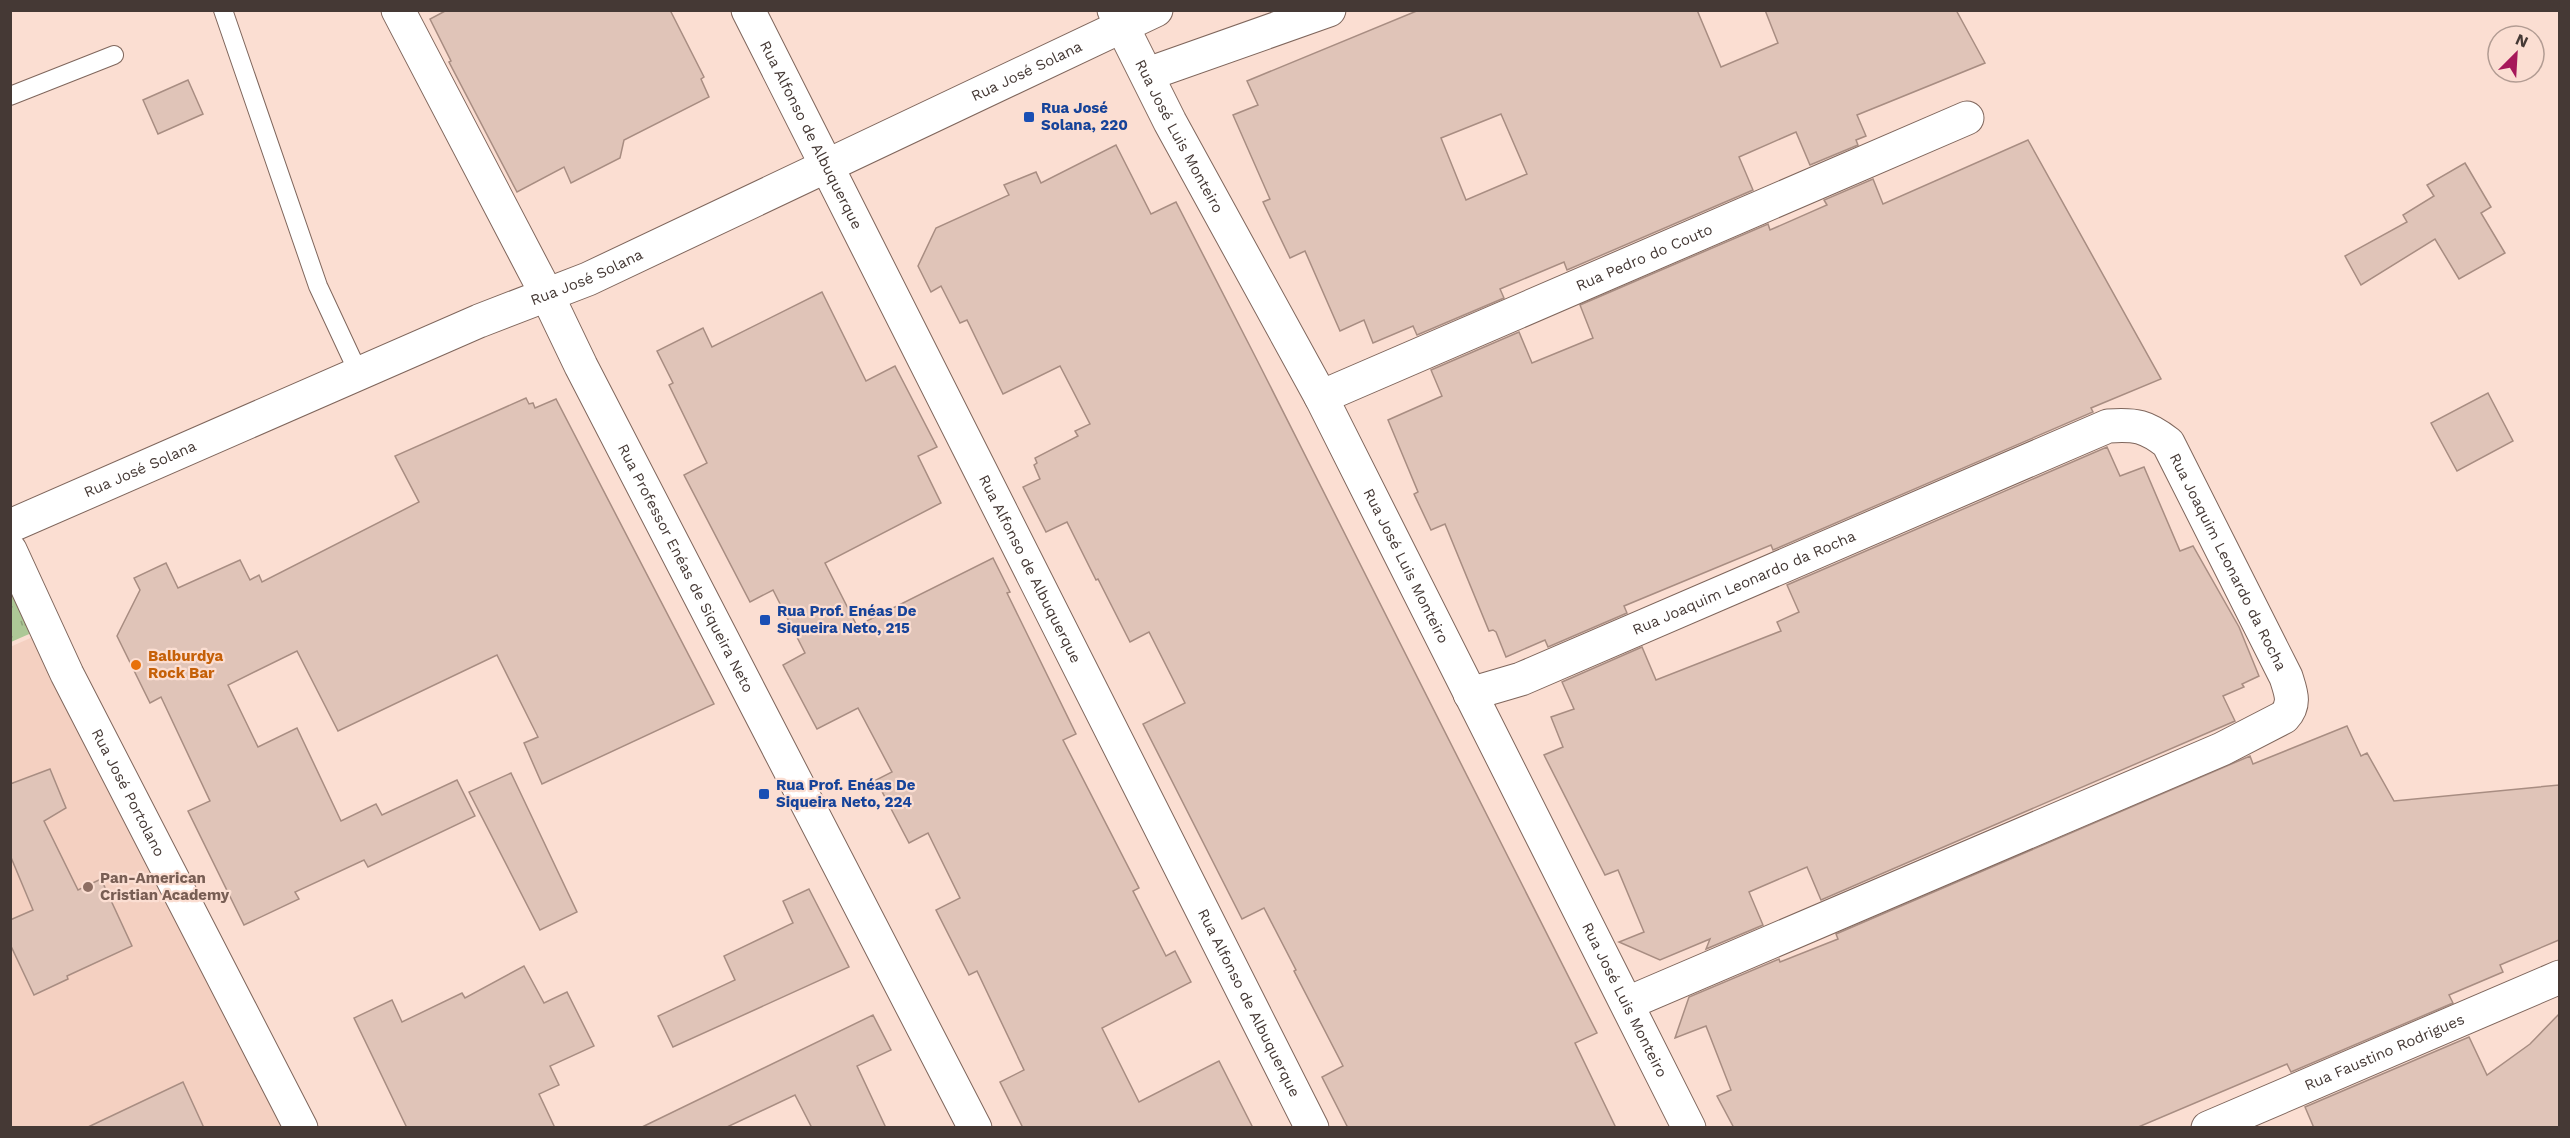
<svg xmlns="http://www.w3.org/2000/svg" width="2570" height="1138" viewBox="0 0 2570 1138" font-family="'Work Sans',sans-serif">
  <defs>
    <pattern id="grass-tufts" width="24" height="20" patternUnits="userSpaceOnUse" patternTransform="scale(1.5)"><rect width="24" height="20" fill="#adc896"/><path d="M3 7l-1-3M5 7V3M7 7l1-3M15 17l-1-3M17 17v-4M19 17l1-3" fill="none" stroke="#8fa37b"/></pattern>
  </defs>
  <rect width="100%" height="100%" fill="#fbded2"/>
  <path fill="#f4d0c1" d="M35,636L290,1127H11L10,647Z"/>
  <path fill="url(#grass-tufts)" d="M10,568L36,631L11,642H10Z"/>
  <g fill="#e0c4b8" stroke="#a88d82" stroke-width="1.5" fill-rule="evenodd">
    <path d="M447,10H670L704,77L701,79L709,97L624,140L620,158L571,183L564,167L517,192L449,62L451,61L430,19Z"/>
    <path d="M1419,10H1697L1721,67L1778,43L1765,10H1956L1985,63L1857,115L1866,136L1856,140L1858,145L1810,165L1796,132L1739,157L1753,190L1567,270L1564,262L1500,289L1504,298L1417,335L1413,326L1373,343L1364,320L1340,331L1305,251L1290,258L1263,202L1270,199L1233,115L1258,105L1247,81ZM1501,114L1527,174L1466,200L1441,138Z"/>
    <path d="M188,80L203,114L158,134L143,100Z"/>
    <path d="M2028,140L2161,379L2091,408L2093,412L1773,550L1771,545L1624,606L1627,613L1548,647L1545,640L1506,657L1496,632L1493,630L1489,631L1445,524L1431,530L1414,494L1418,492L1388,420L1442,396L1431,370L1519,332L1532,363L1593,338L1580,305L1768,224L1770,230L1827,205L1824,200L1873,179L1883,204Z"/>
    <path d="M1116,145L1151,214L1176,202L1257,360L1597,1033L1575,1043L1616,1128H1348L1322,1077L1343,1066L1294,971L1296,970L1264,908L1242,919L1143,724L1185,703L1149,632L1130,642L1098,579L1096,580L1067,522L1046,532L1023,487L1040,479L1034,465L1037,463L1035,458L1078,436L1075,431L1090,424L1060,366L1003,394L967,320L960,323L941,286L931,292L918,266L936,228L1009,195L1004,185L1036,172L1041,183Z"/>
    <path d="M2465,163L2491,207L2481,213L2505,253L2459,279L2435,239L2361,285L2345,256L2407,222L2403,215L2434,196L2427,185Z"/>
    <path d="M822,292L866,381L895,366L937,447L918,456L941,503L825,563L857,626L993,558L1010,592L1007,593L1076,734L1063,740L1139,888L1133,891L1166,956L1175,951L1191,982L1102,1028L1139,1102L1219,1061L1253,1128H1023L1000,1082L1024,1070L977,971L969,975L936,910L960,898L928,833L909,843L876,780L892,772L858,708L817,729L783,665L805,653L773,590L750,602L684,475L707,463L669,385L673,383L657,351L703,328L712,347Z"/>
    <path d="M2488,393L2513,441L2457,471L2431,423Z"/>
    <path d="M526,398L529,404L533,403L535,408L556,399L714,704L542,784L524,743L538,737L497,655L338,731L297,651L228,685L258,747L297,728L341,821L376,804L382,815L457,780L475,816L368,867L364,860L295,892L299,899L244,925L188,811L210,801L161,697L150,703L117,636L140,590L134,578L166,563L178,588L240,560L250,580L259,575L262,582L419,502L395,456Z"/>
    <path d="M2107,447L2120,476L2144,467L2180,551L2193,546L2239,627L2259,676L2242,684L2244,687L2223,696L2235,721L1821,900L1807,867L1749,892L1763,925L1706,949L1710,939L1660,960L1619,942L1644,932L1618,870L1605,875L1544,755L1563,747L1551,717L1574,709L1562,682L1642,647L1656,680L1781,631L1777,622L1799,612L1787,585Z"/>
    <path d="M2347,726L2361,756L2367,753L2394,801L2559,785V940L2500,965L2503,972L2449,995L2453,1003L2291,1072L2287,1064L2136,1128H1734L1717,1096L1731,1090L1706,1026L1675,1038L1689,997L1779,959L1780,962L1838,939L1836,934L2250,756L2253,764Z"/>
    <path d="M50,769L66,808L44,821L78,890L101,879L132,946L67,976L68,979L34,995L10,944V920L33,910L10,855V784Z"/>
    <path d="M511,773L577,912L540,930L469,792Z"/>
    <path d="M809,889L849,967L673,1047L658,1016L735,980L724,956L793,923L783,901Z"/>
    <path d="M524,966L544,1003L567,992L594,1046L550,1066L559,1085L539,1094L555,1128H407L354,1018L392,1000L402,1022L462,993L465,998Z"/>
    <path d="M2559,1014V1128H2314L2305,1107L2469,1037L2487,1075L2530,1044Z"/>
    <path d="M873,1015L891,1050L857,1066L886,1128H812L795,1095L725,1128H640Z"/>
    <path d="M183,1082L204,1128H86Z"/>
  </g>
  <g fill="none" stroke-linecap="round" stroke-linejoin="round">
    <g stroke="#7f665c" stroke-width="20">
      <g id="lane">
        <path d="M223,10L318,286L359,374"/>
        <path d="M10,96L114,55"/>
      </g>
    </g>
    <g stroke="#7f665c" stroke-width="35">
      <g id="street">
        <path id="s1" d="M398,10L547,295L581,366L975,1128"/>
        <path id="s2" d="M748,10L1312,1128"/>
        <path id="s3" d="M1114,10L1170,122L1321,397L1689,1128"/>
        <path d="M1148,74L1329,10"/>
        <path id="s4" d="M1321,397L1967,118"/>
        <path id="s5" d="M10,526L479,321L588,279L1156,10"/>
        <path id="s6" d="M10,550L67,674L301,1128"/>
        <path id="s7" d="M1470,694L1521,679L2108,426C2136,424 2146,426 2168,443L2286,677C2291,693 2296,704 2284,717L2222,749L1628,1003"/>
        <path id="s8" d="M2208,1128L2560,977"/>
      </g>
    </g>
    <use href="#lane" stroke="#fff" stroke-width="18"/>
    <use href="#street" stroke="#fff" stroke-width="33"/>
  </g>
  <g fill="#1a4fb4" stroke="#fbded2" stroke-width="2">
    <rect x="1023" y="111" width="12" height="12" rx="3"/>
    <rect x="759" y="614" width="12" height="12" rx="3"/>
    <rect x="758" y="788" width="12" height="12" rx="3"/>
  </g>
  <circle fill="#e8710a" stroke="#fbded2" stroke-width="2" cx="136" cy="665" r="6"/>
  <circle fill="#8d6e63" stroke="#fbded2" stroke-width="2" cx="88" cy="887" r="6"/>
  <g text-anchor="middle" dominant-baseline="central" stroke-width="4.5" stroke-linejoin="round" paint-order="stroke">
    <g font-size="15" fill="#453935" stroke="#fbded2">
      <text stroke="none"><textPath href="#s5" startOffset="1114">Rua José Solana</textPath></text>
      <text stroke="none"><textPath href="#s2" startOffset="140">Rua Alfonso de Albuquerque</textPath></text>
      <text stroke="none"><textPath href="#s3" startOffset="142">Rua José Luis Monteiro</textPath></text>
      <text stroke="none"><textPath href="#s4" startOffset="352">Rua Pedro do Couto</textPath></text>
      <text stroke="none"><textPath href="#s5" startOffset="628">Rua José Solana</textPath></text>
      <text stroke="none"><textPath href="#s5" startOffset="142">Rua José Solana</textPath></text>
      <text stroke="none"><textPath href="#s7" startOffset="890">Rua Joaquim Leonardo da Rocha</textPath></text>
      <text stroke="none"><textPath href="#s3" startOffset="628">Rua José Luis Monteiro</textPath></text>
      <text stroke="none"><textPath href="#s1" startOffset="628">Rua Professor Enéas de Siqueira Neto</textPath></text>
      <text stroke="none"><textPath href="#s2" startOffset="626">Rua Alfonso de Albuquerque</textPath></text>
      <text stroke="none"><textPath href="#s7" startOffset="296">Rua Joaquim Leonardo da Rocha</textPath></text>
      <text stroke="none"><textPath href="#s6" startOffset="270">Rua José Portolano</textPath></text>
      <text stroke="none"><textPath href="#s3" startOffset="1114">Rua José Luis Monteiro</textPath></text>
      <text stroke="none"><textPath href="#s2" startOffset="1112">Rua Alfonso de Albuquerque</textPath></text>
      <text stroke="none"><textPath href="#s8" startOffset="192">Rua Faustino Rodrigues</textPath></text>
    </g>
    <g font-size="15" font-weight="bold" fill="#164399" stroke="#fbded2" text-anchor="start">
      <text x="1041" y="108">Rua José<tspan x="1041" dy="17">Solana, 220</tspan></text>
      <text x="777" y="611">Rua Prof. Enéas De<tspan x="777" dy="17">Siqueira Neto, 215</tspan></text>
      <text x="776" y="785">Rua Prof. Enéas De<tspan x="776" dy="17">Siqueira Neto, 224</tspan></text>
    </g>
    <g font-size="15" font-weight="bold" fill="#c56008" stroke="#fbded2" text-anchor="start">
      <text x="148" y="656">Balburdya<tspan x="148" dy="17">Rock Bar</tspan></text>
    </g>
    <g font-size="15" font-weight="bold" fill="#785e54" stroke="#fbded2" text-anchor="start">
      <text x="100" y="878">Pan-American<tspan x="100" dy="17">Cristian Academy</tspan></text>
    </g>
  </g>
  <rect width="2570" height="1138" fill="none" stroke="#453935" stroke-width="24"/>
  <g transform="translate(2516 54) rotate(24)"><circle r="28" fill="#fbded2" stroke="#b29c93" stroke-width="1.5"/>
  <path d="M0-4.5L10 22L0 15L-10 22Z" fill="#a6185a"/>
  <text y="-9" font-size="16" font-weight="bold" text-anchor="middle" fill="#453935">N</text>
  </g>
</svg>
